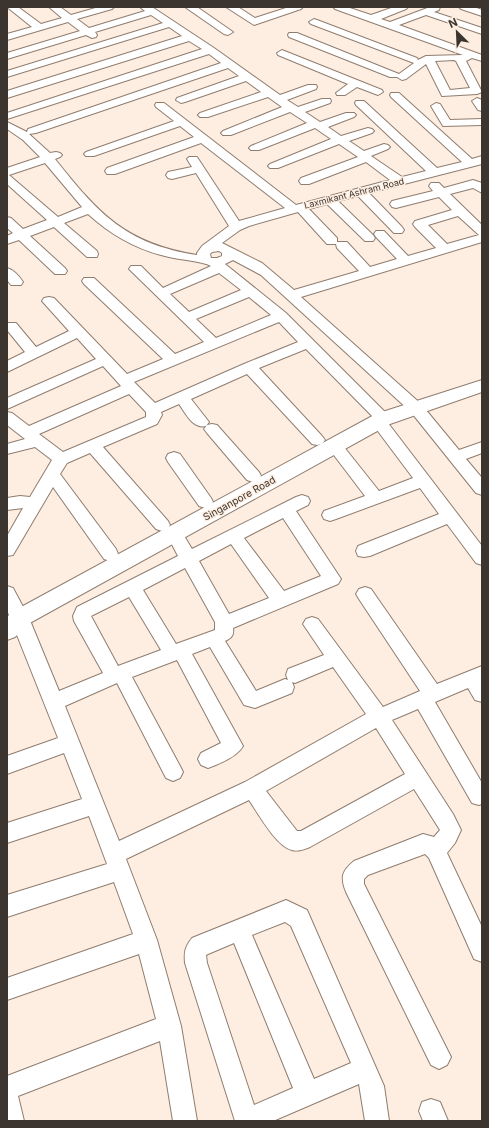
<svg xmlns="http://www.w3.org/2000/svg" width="489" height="1128" viewBox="0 0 489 1128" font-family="Inter,sans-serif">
  <rect width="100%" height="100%" fill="#feeee1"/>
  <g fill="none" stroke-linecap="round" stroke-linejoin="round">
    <g stroke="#8f7d6f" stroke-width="2">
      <g id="minor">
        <path d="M7,7H18L41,24L62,18L49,7H60L71,15L99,7H114L112,9L77,19L89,28L145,11L140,7H152L214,48L280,95L308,85H316L317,87L316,89L287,100L298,107L322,99H330L331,101L330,103L305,112L320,122L346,113H354L356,115L354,117L328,127L341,136L368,128L372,129L374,131L372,133L349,141L364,151L384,144L388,145L390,147L388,149L371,156L402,177L426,171L356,105L355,103L356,101H364L437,168L462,162L391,97L390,95L391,93H399L472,159L482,156V164L369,193L402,227L404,230L402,233H394L358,196L338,201L373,235L375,238L373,241H365L327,204L309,209L337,238V242H347L370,267L397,259L376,237L374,234L376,231H384L408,256L436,248L415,227L413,224L415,221L452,210L439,197L396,208L392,207L390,204L392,201L433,191L429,186L431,183H439L444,188L473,180L482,183V193L473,188L450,194L482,225V242L301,297L421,404L459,450L482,442V453L466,459L482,478V495L476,493L411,412L261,275L233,260L225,264L286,313L388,415L391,419L388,423L482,546V565L476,563L447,524L370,556L364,557L358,556L356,551L358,546L439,514L420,488L336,519L330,521L324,519L322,515L324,511L365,496L330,450L327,446L330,442L335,441L340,442L379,491L413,478L371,422L374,418L306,349L259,368L322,436L325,440L322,444L317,445L312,444L247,374L191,399L209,422L206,426C193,429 186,414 179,404L161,412L162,415L157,424L103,447L168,521L170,525L168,528L174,527L180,529L192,549L296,497L302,495L308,497L310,501L308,505L296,511L341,579L338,584L233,628C234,635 232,638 225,641L256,691L285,679L288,680L286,675L288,669L324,655L303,624L306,619L312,617L318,619L383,707L420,691L359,599L356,594L359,589L365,587L371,589L437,684L482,666V702L475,700L468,688L435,702L482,783V804L479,805L472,803L418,709L392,720L453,814L461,830L455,843L447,853L482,927V962L474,959L429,858L425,854L368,875L364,879V884L451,1057L447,1065L439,1069L431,1065L346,892C340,877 342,871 354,861L423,834L434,837L440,830L414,789L310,847C305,849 298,852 292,850C276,846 258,813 249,800L126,859L157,940L181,1026L197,1121H173L160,1041L18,1096L24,1121H7V1076L156,1019L139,954L7,1000V978L133,934L114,882L7,917V895L107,864L89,816L7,843V823L82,799L64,753L7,774V756L58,738L7,610V586L13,588L29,618L59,691L103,673L74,621L73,616L77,607L178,556L166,533L168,529L162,531L156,529L90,453L67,463L60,474L116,549L118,554L116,559L110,561L104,559L53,487L13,555L7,556V536L23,508L7,510V498L20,496L30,497L52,460L35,447L7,454V444L25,439L7,425V412L12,413L29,426L121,386L103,366L7,409V398L96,359L77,338L7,372V361L25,352L7,330V323H16L36,347L69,331L42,301L44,298L49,297L54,298L127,374L163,359L84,284L82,281L84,278H94L175,354L204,342L129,269L131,266H141L163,288L211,266C202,261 181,260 169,257C137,250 111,235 88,214L64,223L97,251L98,254L97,257H87L54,227L30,236L65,268L67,271L65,274H55L19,240L7,244V236L13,233L7,228V217L11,218L23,229L47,220L7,184V168L40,157L23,140L7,129V122L27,132L28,129L221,63L209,54L7,119V113L202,49L189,41L7,98V91L182,36L169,27L7,77V71L163,23L151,15L95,32L97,35L96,37L92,38L86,35L7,59V53L80,31L68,22L7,40V34L32,27ZM228,68L239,76L177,98L176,100L181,103L185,102L246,81L261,92L200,113L198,115L200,117H208L268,97L282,107L223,131L221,133L223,135H231L290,112L307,123L251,146L249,148L251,150H259L315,128L331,139L270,164L268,166L270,168H278L339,144L358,157L301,178L299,181L301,184H309L366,162L390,180L296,205L164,103H156L155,105L156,107L174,121L86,152L84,154L86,156H94L180,126L194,137L107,168L105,171L107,174H115L201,143L285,208L239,221L197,157H189L187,159L192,167L168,172L166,175L168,178L172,179L196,173L229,226L202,246L197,253V255C125,244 98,213 55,159L60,157L62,155L60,153L56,152L50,153L29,134L36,133ZM45,163L82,207L58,217L9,175ZM298,212L327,244H336L337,248L359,271L294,290L262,263L222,243L240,230L249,226ZM458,216L479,235L447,244L428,225ZM219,251L222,253V256L217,258H211L210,254L212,252ZM219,273L241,290L189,312L170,294ZM249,297L271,315L216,338L196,319ZM279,322L298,342L244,364L155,403L134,382ZM129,394L146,412V417L63,452L39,434ZM283,518L321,576L284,591L244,538ZM231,544L269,598L229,614L199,561ZM185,568L215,622V630L176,644L143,590ZM129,597L161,650L118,666L91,616ZM210,647L244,705L255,708L292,693L294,687L292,682L295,683L333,667L366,714L245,782L119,841L65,706L117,683L166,778L173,781L180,778L183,772L180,766L132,677L177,660L221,743L201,753L198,759L201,765L208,768C219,764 237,757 243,746L192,654ZM376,728L405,774L301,831H297L266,791Z"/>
        <path d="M185,7H197L233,32L228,35L224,34Z"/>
        <path d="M226,7H238L255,18L289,7H303L301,9L254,25Z"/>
        <path d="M333,7H347L371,15L394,7H408L406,9L381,19L390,22L430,7H440L439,10L434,12L482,28V34L426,15L399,25L482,55V61L472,58L466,61L482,92L477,94L442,96L426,64L406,79L402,80L397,77H390L289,37L288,35L289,33H297L399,74L414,63L311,24L309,22L314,19L317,20L417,58L418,60L426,56L463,55L335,9ZM454,60L456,61L470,88L450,90L435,61Z"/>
        <path d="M459,7H474L482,10V16L461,9Z"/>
        <path d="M282,50L382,90L383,92L378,95L357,87L345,95H337L336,93L348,84L278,55L277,53Z"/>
        <path d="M477,98L482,100V111L478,110L472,101Z"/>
        <path d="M436,103L440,104L450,120L482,119V125L443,126L431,106Z"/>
        <path d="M7,268C14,270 19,276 23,282L21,285H11L7,280Z"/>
        <path d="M212,424L217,425L259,472L261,476L259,480L253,482L247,480L207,433L204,429L207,425Z"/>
        <path d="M174,452L180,454L211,498L213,502L211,506L205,508L199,506L168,462L166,458L168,454Z"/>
        <path d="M286,900L307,910L384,1086L389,1121H365L359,1084L273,1121H235L185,963C184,952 185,947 192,938ZM285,922L291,926L351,1063L314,1079L252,935ZM234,943L293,1088L254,1105L207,963L206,955L208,954Z"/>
        <path d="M431,1099L440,1102L448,1121H423L419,1111L422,1102Z"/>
      </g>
    </g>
    <g stroke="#8f7d6f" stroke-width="2">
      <path id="major" d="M482,380V392L390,424L28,624L15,637L7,640V617L12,612L376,414Z"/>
    </g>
    <use href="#minor" fill="#fff" fill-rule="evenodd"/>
    <use href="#major" fill="#fff" fill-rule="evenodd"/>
  </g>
  <g text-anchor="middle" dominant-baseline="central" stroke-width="3" stroke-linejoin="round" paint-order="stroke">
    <g font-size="9" fill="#3c352f" stroke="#feeee1">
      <text transform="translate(354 193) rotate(-14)">Laxmikant Ashram Road</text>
    </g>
    <g font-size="10" fill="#3c352f" stroke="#feeee1">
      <text transform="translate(239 498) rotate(-29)">Singanpore Road</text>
    </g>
  </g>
  <rect width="489" height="1128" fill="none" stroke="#3c352f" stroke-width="16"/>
  <g transform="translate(457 32) rotate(336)" stroke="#feeee1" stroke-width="3" paint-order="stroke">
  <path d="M0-3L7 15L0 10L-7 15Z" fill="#3c352f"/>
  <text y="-6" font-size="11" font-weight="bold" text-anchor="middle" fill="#3c352f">N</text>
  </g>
</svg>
